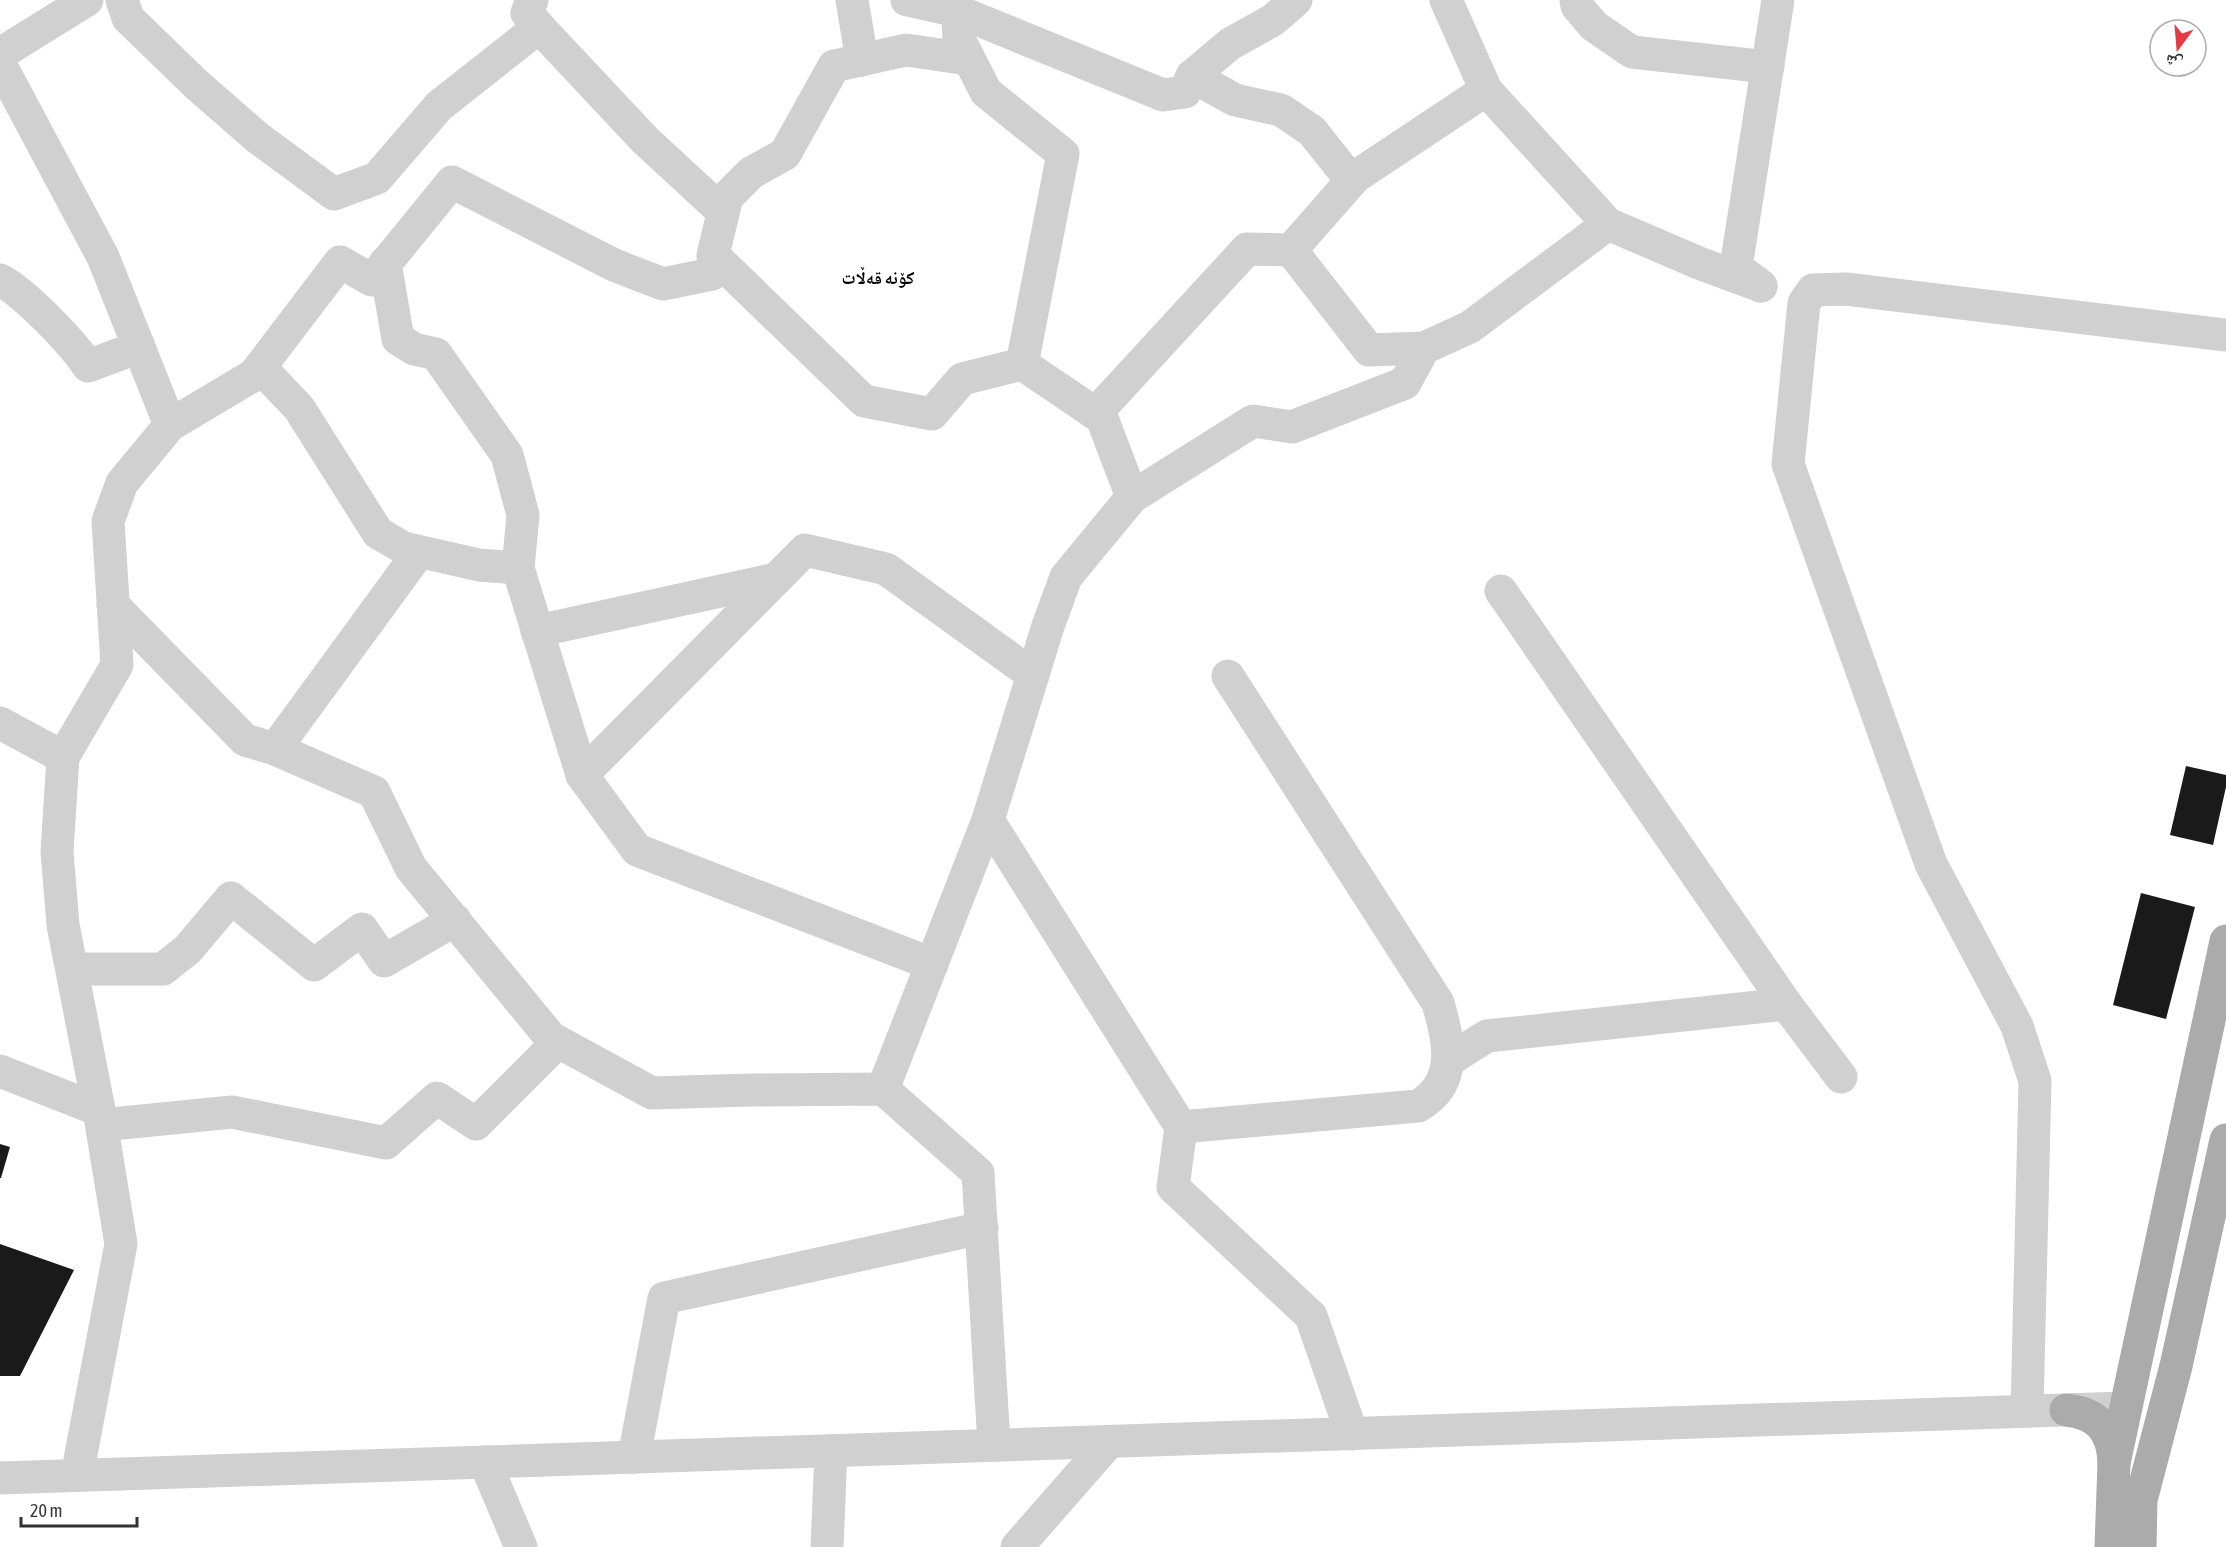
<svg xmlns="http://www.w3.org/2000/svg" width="2226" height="1547" viewBox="0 0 2226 1547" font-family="'Asap Condensed','Noto Naskh Arabic',sans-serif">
  <rect width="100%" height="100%" fill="#fff"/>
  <g fill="#1a1a1a">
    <path d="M2186,766L2226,775V787L2213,845L2170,835Z"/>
    <path d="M2141,893L2195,907L2166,1019L2113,1005Z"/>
    <path d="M0,1144L10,1147L1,1178H0Z"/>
    <path d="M0,1244L74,1270L20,1376H0Z"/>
  </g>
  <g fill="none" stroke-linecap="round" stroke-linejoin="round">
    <g stroke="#d0d0d0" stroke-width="33">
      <path d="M122,0L128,18L196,84L258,138L334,194L377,178L439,106L539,27"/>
      <path d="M532,0L527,13L539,27L645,140L723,212"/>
      <path d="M852,0L862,60"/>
      <path d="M907,0L957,11L1163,95L1185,92L1192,76L1230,44L1273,20L1296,0"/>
      <path d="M957,0L959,39L986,92L1063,154L1022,364L1102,418L1132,497L1066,577L1048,626L988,820"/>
      <path d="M1446,0L1486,90L1608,224L1699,263L1761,286"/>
      <path d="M1576,0L1577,6L1594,26L1632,52L1768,67"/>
      <path d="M0,54L87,0"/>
      <path d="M968,59L906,50L834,66L785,154L751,173L727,197L713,255L864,401L932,414L962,379L1022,364"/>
      <path d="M0,64L103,257L170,425L122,483L108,521L117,665L63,757"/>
      <path d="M1192,76L1235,100L1281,110L1312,131L1343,170L1355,177L1486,90"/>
      <path d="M1291,250L1369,350L1424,348L1470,327L1608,224"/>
      <path d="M385,263L398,339L414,349L436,354L507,455L523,515L518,568L582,775L637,850L932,964"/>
      <path d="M0,280C24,292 73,343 88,366L139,347"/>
      <path d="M1761,286L1736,267L1778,0"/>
      <path d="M260,367L299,408L378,533L404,548L479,565L518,568"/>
      <path d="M1096,413L1247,249L1291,250L1355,177"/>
      <path d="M170,425L254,375L340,262L372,280L452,182L614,265L663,284L712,274L722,264"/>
      <path d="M1132,497L1253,421L1292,427L1405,383L1424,348"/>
      <path d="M113,605L245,740L275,749L374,792L411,868L551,1038L652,1093L749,1090L883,1089L978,1173L994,1445"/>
      <path d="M537,631L776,579"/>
      <path d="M0,723L63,757L57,852L63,925L99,1110"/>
      <path d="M275,749L419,552"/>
      <path d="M582,775L805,550L886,569L1033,675"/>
      <path d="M72,969H163L188,949L231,898L314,965L362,929L384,961L455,920"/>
      <path d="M1786,1004L1841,1077"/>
      <path d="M1449,1060L1487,1036L1786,1004L1501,591"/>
      <path d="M0,1071L99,1110L121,1244L77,1475"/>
      <path d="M883,1089L988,820L1181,1127L1173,1187L1311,1316L1352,1434"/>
      <path d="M102,1125L232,1112L386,1143L437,1098L476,1124L558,1042"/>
      <path d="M1181,1127L1418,1106C1459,1083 1449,1040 1438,1003L1228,676"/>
      <path d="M2027,1411L2035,1081L2017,1026L1931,864L1788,464L1804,303L1813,290L1846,289L2226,335"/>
      <path d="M634,1457L664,1298L982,1228"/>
      <path d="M485,1462L521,1547"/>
      <path d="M0,1478L2125,1408"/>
      <path d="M827,1547L831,1451"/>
      <path d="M1017,1547L1109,1442"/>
    </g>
    <g stroke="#ababab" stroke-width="33">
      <path d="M2066,1410C2098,1413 2113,1431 2114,1463"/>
      <path d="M2111,1547L2114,1463L2226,941"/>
      <path d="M2140,1547L2141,1500L2176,1366L2226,1140"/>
    </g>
  </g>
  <g text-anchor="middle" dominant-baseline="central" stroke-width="6" stroke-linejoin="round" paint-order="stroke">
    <g font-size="18" font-weight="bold" fill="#000" stroke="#fff">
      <text x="878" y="277">کۆنە قەڵات</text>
    </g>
  </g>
  <g transform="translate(2178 48) rotate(196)"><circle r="28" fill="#ffffff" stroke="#adadad" stroke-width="1.5"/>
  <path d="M0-4.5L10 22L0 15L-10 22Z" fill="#e63946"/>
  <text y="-9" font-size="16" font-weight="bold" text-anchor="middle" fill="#333333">ش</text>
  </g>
  <path d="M21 1517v9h116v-9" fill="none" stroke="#333333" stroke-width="3"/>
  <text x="30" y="1517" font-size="18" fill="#333333" stroke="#ffffff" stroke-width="4.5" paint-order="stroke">20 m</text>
</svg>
